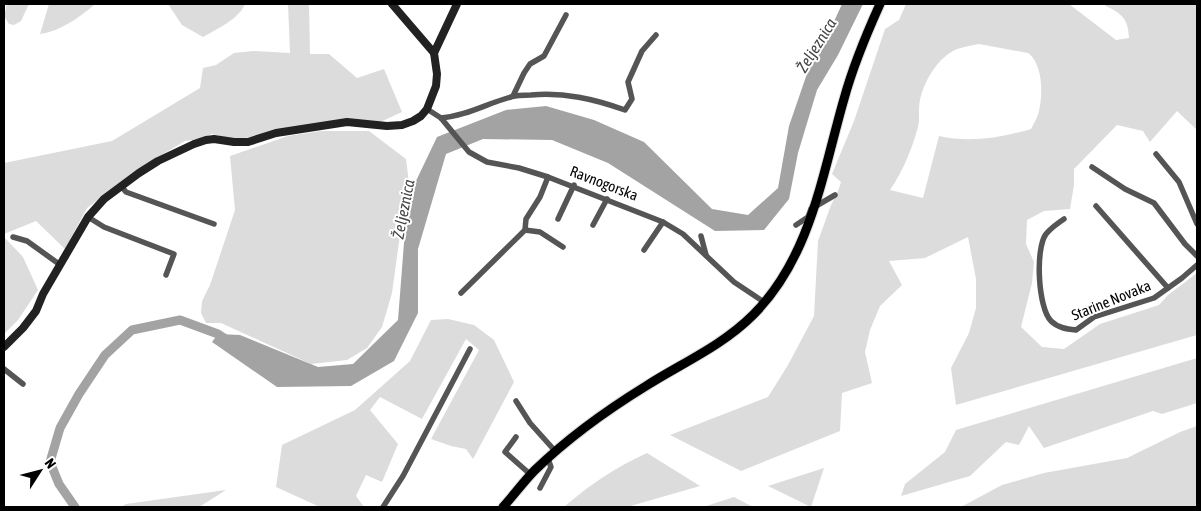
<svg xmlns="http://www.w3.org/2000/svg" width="1201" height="511" viewBox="0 0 1201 511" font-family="'Asap Condensed',sans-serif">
  <rect width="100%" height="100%" fill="#fff"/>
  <g fill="#dcdcdc" fill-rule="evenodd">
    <path d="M7,4H29L21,21L14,25L9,24L4,16Z"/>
    <path d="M49,4H95C80,17 61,31 40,34Z"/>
    <path d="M168,4H245C239,19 217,29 203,37L182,25Z"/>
    <path d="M288,4H309L310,54H329L357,78L384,69L402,112L378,123L344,120L253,137L233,139L212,134L200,139L185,141L143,166L87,208L65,249L36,221L4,234V163L112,141L200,88L203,68L216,65L234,53L253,51L290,53Z"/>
    <path d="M906,4H1069L1116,40L1129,38C1128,16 1120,13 1102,4H1197V130L1177,111L1150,142L1143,131L1117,125L1074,169V185L1070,209L1044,211L1027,220L1026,244L1034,262L1032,283L1021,327L1042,347L1064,349L1100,324L1159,305L1168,295L1197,273V335L956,405L951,368L969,333L976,308V279L968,237L925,258L889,261L902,285L880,306L870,330L865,352L872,383L842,393L840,431L741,471L670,435L768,397L788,365L814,316L818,241L831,205L838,191L841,182L832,174L854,121L885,29L899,20ZM979,44L1028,53C1043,64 1043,94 1039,111C1038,117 1034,123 1031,129C1001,138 969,143 939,136L923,198L890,190C903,171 912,149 918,127C920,118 918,109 920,100C924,81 938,57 957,49C964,47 972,45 979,44Z"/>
    <path d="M321,131H369L406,159L411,199L403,219L399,242L392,293L382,327L367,348L347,360L311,364L221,323H206L201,313L202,301L210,285L235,210L230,156L288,136Z"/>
    <path d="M4,237L23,257L38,290L18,320L4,334Z"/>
    <path d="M448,319L474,325L494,340L514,382L473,459L466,449L451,446L431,439L479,350L466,339L422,419L380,397L370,410L398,444L382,482L366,475L356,496L364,507H320L276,487L282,445L355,410L410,361L431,320Z"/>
    <path d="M1197,358V403L1162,414L1153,411L1044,448L1029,426L1019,445L1006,442L970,476L901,496L905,484L945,452L956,430Z"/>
    <path d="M1197,426V507H961L1002,485L1044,473L1127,458L1180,432Z"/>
    <path d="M647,453L700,486L627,507H564C589,485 616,467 647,453Z"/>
    <path d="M824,468L811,507L768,486Z"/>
    <path d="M226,490L199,507H121L126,504Z"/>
    <path d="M734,497L753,507H703Z"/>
  </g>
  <path fill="#a3a3a3" d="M842,4H863L838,55L817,90L798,153L789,199L764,230L715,231L608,163L552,140L483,139L446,154L418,249V313L394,361L351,386L277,387L212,342L218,334L240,335L318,367L353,364L398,320L404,243L415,183L437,137L506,110L546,106L594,120L644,142L712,209L748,215L778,188L789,126L811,62L821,50Z"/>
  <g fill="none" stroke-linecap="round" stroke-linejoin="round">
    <path stroke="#a3a3a3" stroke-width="9" d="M75,507L59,484L50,462L60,428L79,394L105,355L132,330L180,320L218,334L227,340"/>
    <g stroke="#dbdbdb" stroke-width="11">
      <path id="primary" d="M503,507C514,495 524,481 535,470C568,438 607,410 646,386C682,363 722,346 753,315C811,257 822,175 844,99C853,66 866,35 880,4"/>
    </g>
    <g stroke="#555" stroke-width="5.5">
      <path d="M513,96L524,73L530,64L544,56L566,15"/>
      <path d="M427,109L441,118L469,152L487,162L519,168L548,177L663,222L683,234L734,282L764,302"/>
      <path d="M441,118C466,116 488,103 511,97C517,95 524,95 531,95C564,92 594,99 625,110L632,99L628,82L642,51L656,35"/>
      <path d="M1156,154L1179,182L1197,224"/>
      <path d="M1092,167L1125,189L1154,203L1185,244L1197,256"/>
      <path d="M122,187L126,192L214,224"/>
      <path d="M1096,206L1168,288"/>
      <path d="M88,217L104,227L174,254L166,275"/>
      <path d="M558,219L574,185"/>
      <path d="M1064,219C1058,223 1051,228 1046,234C1035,249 1038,308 1051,321C1058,328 1067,329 1076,330L1094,317L1154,298L1182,278L1197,265"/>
      <path d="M593,225L607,199"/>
      <path d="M796,225L808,217L811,209L835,195"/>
      <path d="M525,230L540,232L563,247"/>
      <path d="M701,236L706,255"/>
      <path d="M13,237L27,241L59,264"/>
      <path d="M644,250L663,222"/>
      <path d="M461,293L525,230L526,219L540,197L548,177"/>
      <path d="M4,369L23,384"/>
      <path d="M516,401L530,423L556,452"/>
      <path d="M516,437L505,452L531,475"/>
      <path d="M540,488L551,467L548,459"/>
      <path d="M383,507L403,476L470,349"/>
    </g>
    <g stroke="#222" stroke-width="8">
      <path d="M392,4L434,53"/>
      <path d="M4,347L23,328L36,311L43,294L88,217L104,199L139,173L158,161L194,144L206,140L214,139L234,142H248L276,133L347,122L387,126L402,125L413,121L421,116L427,109L436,86L437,74L434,53L457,4"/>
    </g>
    <use href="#primary" stroke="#000" stroke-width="9"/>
  </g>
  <g text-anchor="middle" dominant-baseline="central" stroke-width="4" stroke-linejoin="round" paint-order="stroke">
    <g font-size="15" fill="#000" stroke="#fff">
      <text transform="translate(604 183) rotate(21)">Ravnogorska</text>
      <text transform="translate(1111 300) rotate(-22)">Starine Novaka</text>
    </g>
    <g font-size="16" font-style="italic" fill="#444" stroke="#fff">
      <text transform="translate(816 45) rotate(-58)">Željeznica</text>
      <text transform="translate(403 209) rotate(-79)">Željeznica</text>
    </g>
  </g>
  <rect width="1201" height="511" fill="none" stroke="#000000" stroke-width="10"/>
  <g transform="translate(40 471) rotate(54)" stroke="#ffffff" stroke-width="4" paint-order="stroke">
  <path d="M0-4L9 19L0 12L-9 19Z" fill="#000000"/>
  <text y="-8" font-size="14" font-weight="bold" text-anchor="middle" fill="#000000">N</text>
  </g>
</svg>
